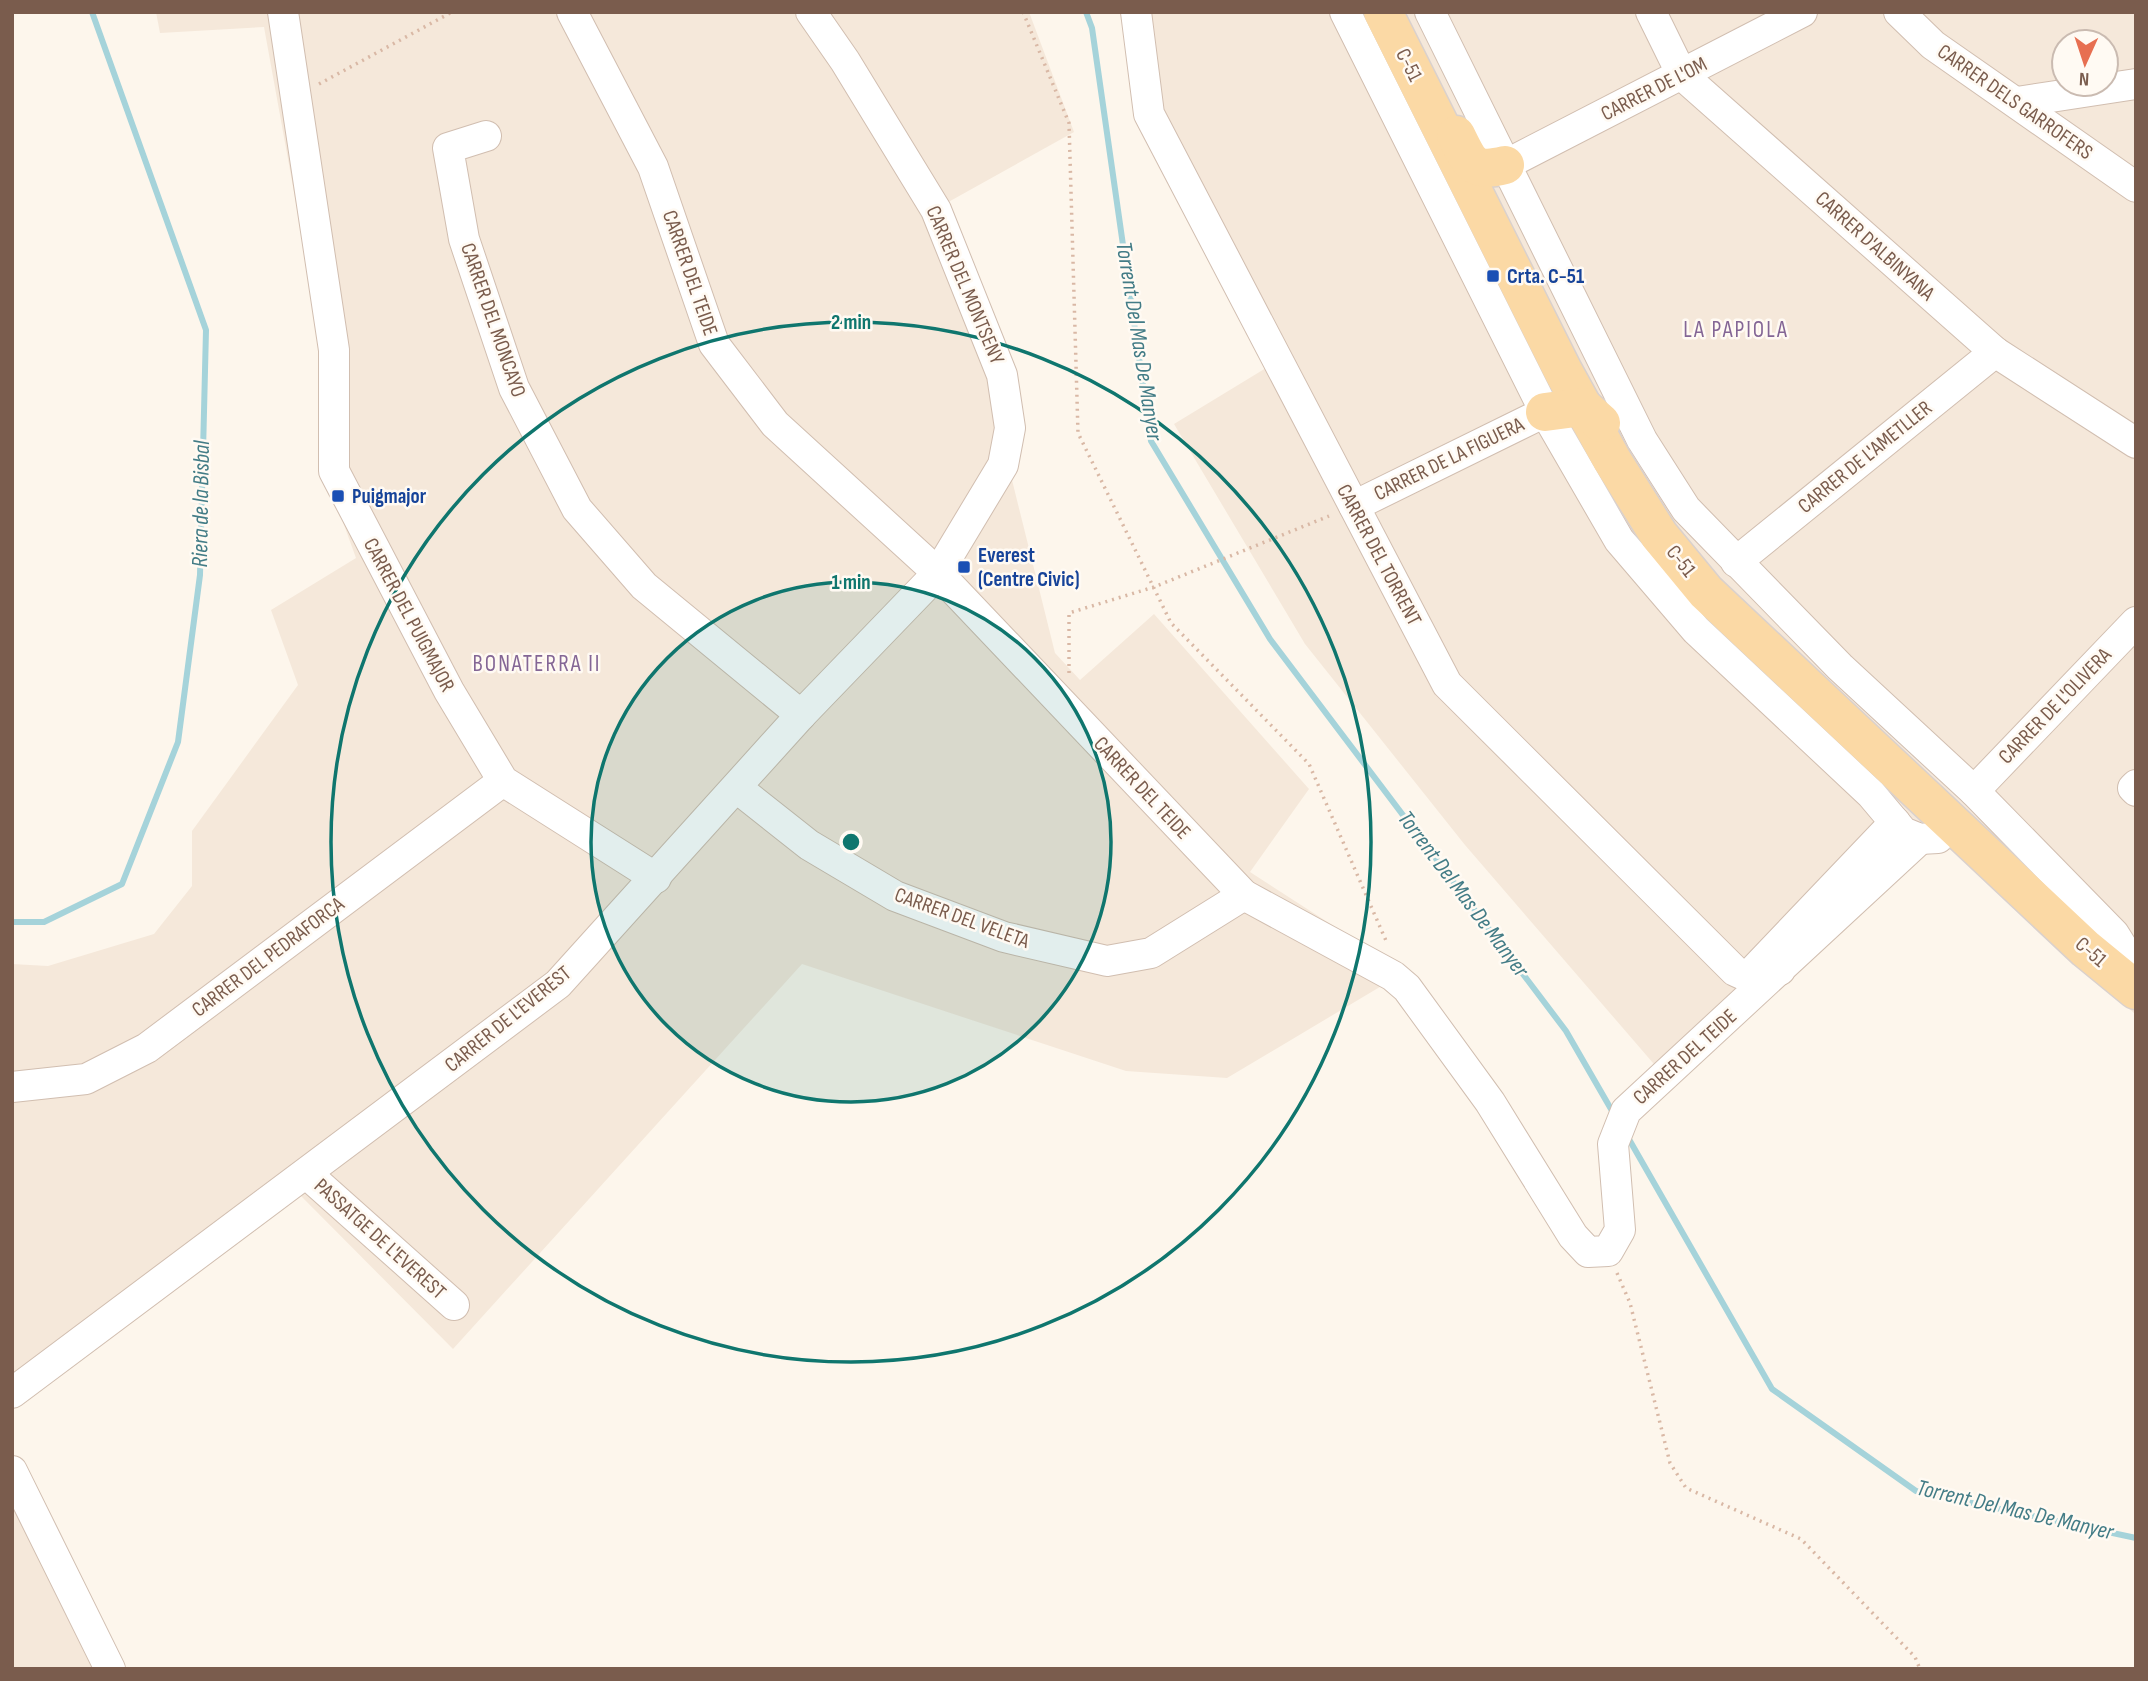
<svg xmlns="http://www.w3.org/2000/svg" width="2148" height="1681" viewBox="0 0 2148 1681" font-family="'Sofia Sans Condensed',sans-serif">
  <rect width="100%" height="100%" fill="#fdf6ec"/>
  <g fill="#f5e8da" fill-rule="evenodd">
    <path d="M156,12H1029L1074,132L943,205L1006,366L1009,468L1055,653L1080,680L1154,614L1309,789L1250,872L1405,972L1227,1078L1126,1071L802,964L453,1349L300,1195L12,1408V964L48,966L154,934L192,886V831L298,685L271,610L356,558L327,478L323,352L264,27L160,33Z"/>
    <path d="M1124,12H2136V1015L1957,849L1916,854L1672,1085L1465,845L1305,644L1174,424L1266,368ZM2064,42H2106V84H2064Z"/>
    <path d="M12,1460L120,1669H12Z"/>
  </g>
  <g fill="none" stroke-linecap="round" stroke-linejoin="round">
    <g stroke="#a5d3da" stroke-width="6">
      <path d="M1086,12L1092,28L1151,441L1270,639L1566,1031L1615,1116"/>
      <path d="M12,922H44L122,884L178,742L200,575L206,330L92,12"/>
      <path d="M1626,1134L1772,1389L1916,1491L2136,1538"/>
    </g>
    <g stroke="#d1beb0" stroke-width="32">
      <g id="minor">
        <path d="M283,12L334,350V471L449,691L503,781L656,878"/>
        <path d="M572,12L653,167L714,344L775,424L938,573L1244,895L1393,976L1407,988L1490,1102L1573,1236L1588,1252L1608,1251L1620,1230L1613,1144L1626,1111L1920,839"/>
        <path d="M1136,12L1149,114L1447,684L1735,971L1748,977L1780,970"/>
        <path d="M1345,12L1545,412L1619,540L1696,630L1871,794L1903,832L1920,839L1938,838"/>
        <path d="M1430,12L1642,440L1686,509L1840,667L1974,791L2114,934L2136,969"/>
        <path d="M1651,12L1682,75L1995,352L2136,443"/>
        <path d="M1899,12L1933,45L2136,187"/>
        <path d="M2017,102L2136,84"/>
        <path d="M486,136L448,148L464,239L514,388L577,509L644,586L801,715"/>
        <path d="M1505,165L1802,12"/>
        <path d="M1354,506L1545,412"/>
        <path d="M1736,562L1995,352"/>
        <path d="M2136,785L2133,788L2136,791"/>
        <path d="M737,788L809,845L895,896L1004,937L1107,961L1151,953L1244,895"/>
        <path d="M1974,791L2136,622"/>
        <path d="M1753,971L1895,822"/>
        <path d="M12,1087L86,1079L147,1048L503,781"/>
        <path d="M307,1174L454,1305"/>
        <path d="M12,1393L558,984L801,715L938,573L1003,465L1010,428L1002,375L936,210L845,61L811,12"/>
        <path d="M12,1471L110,1669"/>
      </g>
    </g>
    <g stroke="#dad1cd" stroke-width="41">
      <g id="major">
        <path d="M1383,12L1563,371L1612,460L1659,535L1706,592L2086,949L2136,990"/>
        <path d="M1456,135C1470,163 1472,173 1505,165"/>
        <path d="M1545,412L1583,407L1601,423"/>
      </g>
    </g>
    <g stroke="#d9b8a5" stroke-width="3.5" stroke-dasharray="2 5" stroke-linecap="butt">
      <path d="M1023,12L1069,123L1078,433L1171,623L1309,764L1387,943"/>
      <path d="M319,84L452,12"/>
      <path d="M1069,673V613L1154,587L1329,516"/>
      <path d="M1617,1273L1630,1303L1670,1463L1686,1488L1801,1539L1915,1657L1920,1669"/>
    </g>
    <use href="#minor" stroke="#fff" stroke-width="30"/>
    <use href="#major" stroke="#fbd9a5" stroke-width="38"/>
  </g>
  <circle cx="851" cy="842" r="260" fill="#0f766e" fill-opacity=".12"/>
  <g fill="none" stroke="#0f766e" stroke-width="3.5">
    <circle cx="851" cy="842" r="260"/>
    <circle cx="851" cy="842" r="520"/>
  </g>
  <g fill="#1a4fb4" stroke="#fffaf3" stroke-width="2.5">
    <rect x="1486" y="269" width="14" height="14" rx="3.5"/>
    <rect x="331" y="489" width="14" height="14" rx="3.5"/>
    <rect x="957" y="560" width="14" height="14" rx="3.5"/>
  </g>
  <g text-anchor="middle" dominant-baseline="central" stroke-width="5" stroke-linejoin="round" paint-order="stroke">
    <g font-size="21" fill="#7a5c4d" stroke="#fffaf3">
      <text transform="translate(1409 65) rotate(63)">C-51</text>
      <text transform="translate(1654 89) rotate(-27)">CARRER DE L'OM</text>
      <text transform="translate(2015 102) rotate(35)">CARRER DELS GARROFERS</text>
      <text transform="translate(1875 246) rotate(42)">CARRER D'ALBINYANA</text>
      <text transform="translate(690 273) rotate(71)">CARRER DEL TEIDE</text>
      <text transform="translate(965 285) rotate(67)">CARRER DEL MONTSENY</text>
      <text transform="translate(493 320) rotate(71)">CARRER DEL MONCAYO</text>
      <text transform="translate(1865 457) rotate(-39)">CARRER DE L'AMETLLER</text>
      <text transform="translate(1449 459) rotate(-26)">CARRER DE LA FIGUERA</text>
      <text transform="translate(1379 555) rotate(62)">CARRER DEL TORRENT</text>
      <text transform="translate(1681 561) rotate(51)">C-51</text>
      <text transform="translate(409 615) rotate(62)">CARRER DEL PUIGMAJOR</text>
      <text transform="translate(2055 706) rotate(-46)">CARRER DE L'OLIVERA</text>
      <text transform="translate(1142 788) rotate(47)">CARRER DEL TEIDE</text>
      <text transform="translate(962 918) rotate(20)">CARRER DEL VELETA</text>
      <text transform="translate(2091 952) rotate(41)">C-51</text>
      <text transform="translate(268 957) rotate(-37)">CARRER DEL PEDRAFORCA</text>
      <text transform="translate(508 1019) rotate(-39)">CARRER DE L'EVEREST</text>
      <text transform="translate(1685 1057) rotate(-42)">CARRER DEL TEIDE</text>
      <text transform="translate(380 1239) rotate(42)">PASSATGE DE L'EVEREST</text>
    </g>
    <g font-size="21" font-weight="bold" fill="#164399" stroke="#fffaf3" text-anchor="start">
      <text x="1507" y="276">Crta. C-51</text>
      <text x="352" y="496">Puigmajor</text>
      <text x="978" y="555">Everest<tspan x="978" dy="24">(Centre Civic)</tspan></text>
    </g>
    <g font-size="23" letter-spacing="2" fill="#846695" stroke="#fffaf3">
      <text x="1736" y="330">LA PAPIOLA</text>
      <text x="537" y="664">BONATERRA II</text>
    </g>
    <g font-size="23" font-style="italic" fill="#437c86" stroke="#fffaf3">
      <text transform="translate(1139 341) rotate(81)">Torrent Del Mas De Manyer</text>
      <text transform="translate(201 504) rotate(-89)">Riera de la Bisbal</text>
      <text transform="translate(1463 894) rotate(53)">Torrent Del Mas De Manyer</text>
      <text transform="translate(2015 1510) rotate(13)">Torrent Del Mas De Manyer</text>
    </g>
  </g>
  <circle cx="851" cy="842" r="10" fill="#0f766e" stroke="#fffaf3" stroke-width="3.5"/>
  <g font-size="21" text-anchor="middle" font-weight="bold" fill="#0f766e" stroke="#fffaf3" stroke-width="5" stroke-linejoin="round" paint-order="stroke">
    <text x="851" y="329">2 min</text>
    <text x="851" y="589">1 min</text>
  </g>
  <rect width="2148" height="1681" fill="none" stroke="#7a5c4d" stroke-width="28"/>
  <g transform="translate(2085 63) rotate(183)"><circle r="33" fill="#fffaf3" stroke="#cabbb1" stroke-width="2"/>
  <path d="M0-5L12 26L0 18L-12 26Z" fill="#e76f51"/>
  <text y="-10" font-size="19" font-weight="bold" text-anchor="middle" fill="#7a5c4d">N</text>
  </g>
</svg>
